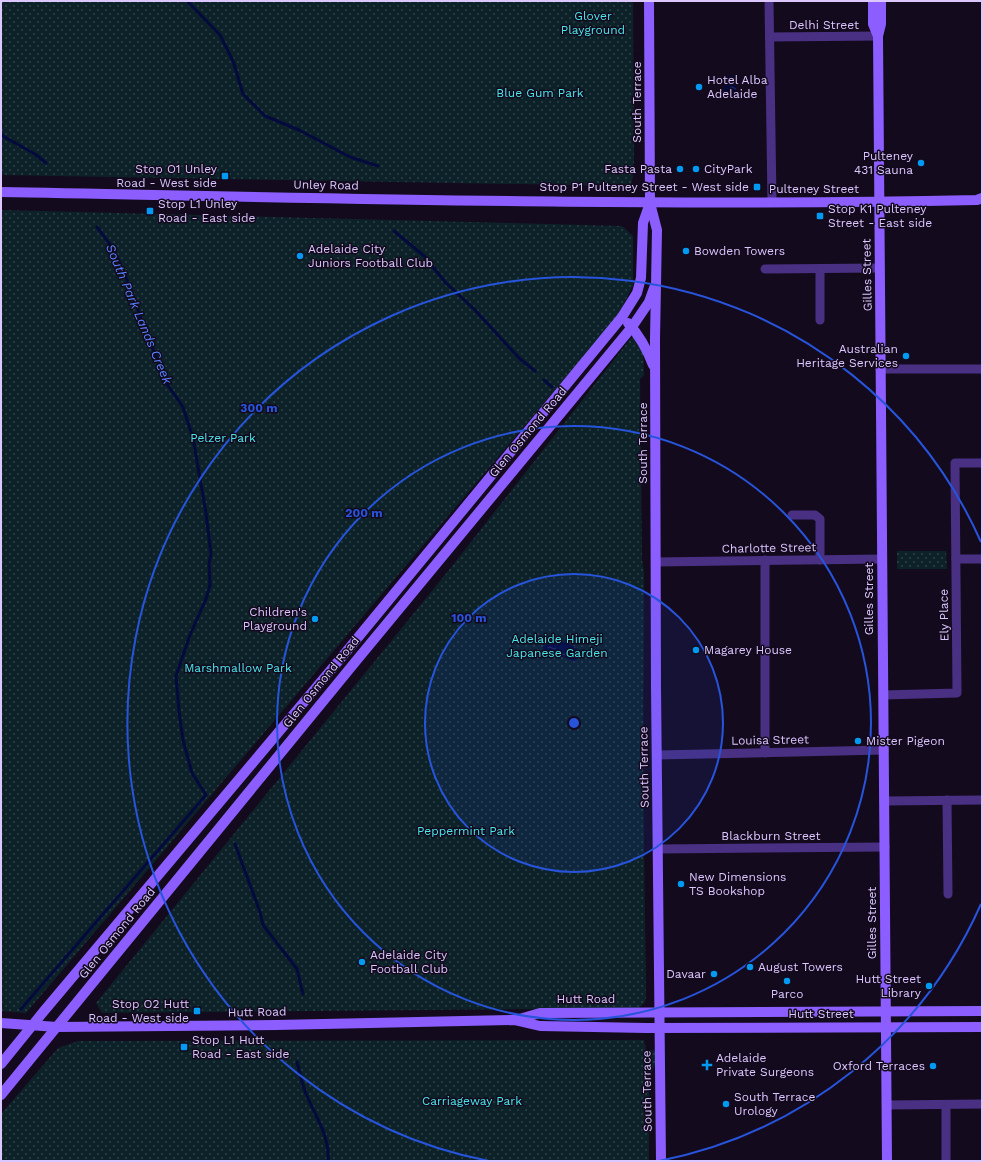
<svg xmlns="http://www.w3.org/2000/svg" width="983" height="1162" viewBox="0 0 983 1162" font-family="'Work Sans',sans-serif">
  <defs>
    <pattern id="park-dots" width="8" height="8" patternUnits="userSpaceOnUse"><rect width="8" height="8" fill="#0c2228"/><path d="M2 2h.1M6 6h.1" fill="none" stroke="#2f4148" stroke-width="1.8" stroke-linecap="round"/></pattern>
    <pattern id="water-ripples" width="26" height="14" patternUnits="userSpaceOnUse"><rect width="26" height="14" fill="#040a3d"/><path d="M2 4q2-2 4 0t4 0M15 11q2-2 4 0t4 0" fill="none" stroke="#282c5a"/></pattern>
  </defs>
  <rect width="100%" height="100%" fill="#130a1e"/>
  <g fill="url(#park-dots)">
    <path d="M1,1H633L634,171L631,186L1,175Z"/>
    <path d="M1,210L622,226L633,236V285L618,316L26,1013L1,1011Z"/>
    <path d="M635,336L643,344L644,375L640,379L642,559L644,572L643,760L646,997L645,1002L639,1008L102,1013L96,1003L449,570L631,338Z"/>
    <path d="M897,551H946L947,569H897Z"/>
    <path d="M644,1040L646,1050H656V1063L649,1077V1161H1V1114L58,1048L78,1041Z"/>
  </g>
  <g fill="url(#water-ripples)">
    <path d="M736,75V98H723L726,76Z"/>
    <path d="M558,641C569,642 576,647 584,654L581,657L574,661C564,659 556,652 547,656L542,647L551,642Z"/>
  </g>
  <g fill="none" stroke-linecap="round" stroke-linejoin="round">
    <g stroke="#040a3d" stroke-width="3">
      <path d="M187,1L220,35L233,61L243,94L265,116L299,130L350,157L378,166"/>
      <path d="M1,135L35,154L46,163"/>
      <path d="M394,231L424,256L446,283L475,310L519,358L535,371"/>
      <path d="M544,380L552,387"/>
      <path d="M235,844L260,912L263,925L297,969L303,994"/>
      <path d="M21,1009L206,795L192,773L183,740L179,711L176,676L190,635L206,599L210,585L209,564L211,554L206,513L193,438L183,407L167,384L146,332L127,280L114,250L97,227"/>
      <path d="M297,1062C300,1073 302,1085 307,1096C316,1117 330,1137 328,1161"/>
    </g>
    <g stroke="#493082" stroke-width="9">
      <path d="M769,1L772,202"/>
      <path d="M770,37L878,36"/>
      <path d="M765,269L879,268"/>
      <path d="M820,269V320"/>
      <path d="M880,369H982"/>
      <path d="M792,515H815L820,519V560"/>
      <path d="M956,559H982"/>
      <path d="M765,560V753"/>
      <path d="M656,562L882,559"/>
      <path d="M883,695L957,693L955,463H982"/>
      <path d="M657,755L884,750"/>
      <path d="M947,800L948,894"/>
      <path d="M884,801L982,800"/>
      <path d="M658,849L885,847"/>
      <path d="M887,1105L982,1104"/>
      <path d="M946,1105V1161"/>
    </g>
    <g stroke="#8c5eff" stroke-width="10">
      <path d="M649,1L650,203L657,230L655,339L656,688L661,1161"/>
      <path d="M873,1V24L878,36"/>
      <path d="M881,1V24L878,36L887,1161"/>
      <path d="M1,192C326,198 652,207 977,200L982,198"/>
      <path d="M628,323C640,336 647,349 653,365"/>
      <path d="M516,1020L540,1013L982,1011"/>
      <path d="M1,1023L57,1027L276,1025L514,1020L540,1026L646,1028L982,1027"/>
      <path d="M1,1064L44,1011L346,652L622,317L637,293L641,278L643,223L650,203"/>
      <path d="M1,1095L356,661L632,327L649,302L654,288"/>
    </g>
  </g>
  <circle cx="574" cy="723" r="149" fill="#2754da" fill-opacity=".12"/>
  <g fill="none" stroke="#2754da" stroke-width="2">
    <circle cx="574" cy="723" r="149"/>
    <circle cx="574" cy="723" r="297"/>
    <path d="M981 904A446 446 0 0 1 659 1161M489 1161A446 446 0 1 1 981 542"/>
  </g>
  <g fill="#009af2" stroke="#130a1e" stroke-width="1.5">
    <circle cx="699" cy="87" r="4"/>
    <circle cx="921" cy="163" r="4"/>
    <circle cx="680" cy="169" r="4"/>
    <circle cx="696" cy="169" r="4"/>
    <rect x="221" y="172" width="8" height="8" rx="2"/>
    <rect x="753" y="183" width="8" height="8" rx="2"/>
    <rect x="146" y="207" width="8" height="8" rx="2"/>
    <rect x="816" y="212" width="8" height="8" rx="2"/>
    <circle cx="686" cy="251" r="4"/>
    <circle cx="300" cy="256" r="4"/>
    <circle cx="906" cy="356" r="4"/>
    <circle cx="315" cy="619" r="4"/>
    <circle cx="696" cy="650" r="4"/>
    <circle cx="858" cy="741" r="4"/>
    <circle cx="681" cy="884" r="4"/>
    <circle cx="362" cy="962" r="4"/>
    <circle cx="750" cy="967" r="4"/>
    <circle cx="714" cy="974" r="4"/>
    <circle cx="787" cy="981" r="4"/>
    <circle cx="929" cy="986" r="4"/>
    <rect x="193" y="1007" width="8" height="8" rx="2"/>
    <rect x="180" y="1043" width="8" height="8" rx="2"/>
    <path d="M705 1059h4v4h4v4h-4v4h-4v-4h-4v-4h4z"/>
    <circle cx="933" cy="1066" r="4"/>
    <circle cx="726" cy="1104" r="4"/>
  </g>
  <g text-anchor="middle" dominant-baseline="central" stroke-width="3" stroke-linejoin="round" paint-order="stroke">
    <g font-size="12" fill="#48e8ea" stroke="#130a1e">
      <text x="593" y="16">Glover<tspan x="593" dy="14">Playground</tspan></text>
      <text x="540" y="93">Blue Gum Park</text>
      <text x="223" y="438">Pelzer Park</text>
      <text x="557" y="639">Adelaide Himeji<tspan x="557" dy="14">Japanese Garden</tspan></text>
      <text x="238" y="668">Marshmallow Park</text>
      <text x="466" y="831">Peppermint Park</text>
      <text x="472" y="1101">Carriageway Park</text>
    </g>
    <g font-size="12" fill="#dcc7ff" stroke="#130a1e">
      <text x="824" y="25">Delhi Street</text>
      <text transform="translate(637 102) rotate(-90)">South Terrace</text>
      <text transform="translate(326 185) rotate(1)">Unley Road</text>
      <text x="814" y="189">Pulteney Street</text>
      <text transform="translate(867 275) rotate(-91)">Gilles Street</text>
      <text transform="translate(528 432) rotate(-50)">Glen Osmond Road</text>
      <text transform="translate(643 443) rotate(-90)">South Terrace</text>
      <text transform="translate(769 548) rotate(-1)">Charlotte Street</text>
      <text transform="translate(869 599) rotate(-90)">Gilles Street</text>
      <text transform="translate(944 615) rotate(-91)">Ely Place</text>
      <text transform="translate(321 682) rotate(-51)">Glen Osmond Road</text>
      <text transform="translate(770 740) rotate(-1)">Louisa Street</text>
      <text transform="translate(644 767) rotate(-91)">South Terrace</text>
      <text x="771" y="836">Blackburn Street</text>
      <text transform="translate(872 923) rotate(-90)">Gilles Street</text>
      <text transform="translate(117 933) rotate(-51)">Glen Osmond Road</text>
      <text x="586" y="999">Hutt Road</text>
      <text transform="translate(257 1012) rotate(-1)">Hutt Road</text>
      <text x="821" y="1014">Hutt Street</text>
      <text transform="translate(647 1091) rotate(-91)">South Terrace</text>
    </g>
    <g font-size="12" fill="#dcc7ff" stroke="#130a1e" text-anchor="start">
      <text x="707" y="80">Hotel Alba<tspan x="707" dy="14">Adelaide</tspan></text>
      <text x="913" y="156" text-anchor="end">Pulteney<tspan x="913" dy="14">431 Sauna</tspan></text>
      <text x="217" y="169" text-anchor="end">Stop O1 Unley<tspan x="217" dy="14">Road - West side</tspan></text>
      <text x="672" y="169" text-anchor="end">Fasta Pasta</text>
      <text x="704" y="169">CityPark</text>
      <text x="749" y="187" text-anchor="end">Stop P1 Pulteney Street - West side</text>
      <text x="158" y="204">Stop L1 Unley<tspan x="158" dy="14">Road - East side</tspan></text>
      <text x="828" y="209">Stop K1 Pulteney<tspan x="828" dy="14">Street - East side</tspan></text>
      <text x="308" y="249">Adelaide City<tspan x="308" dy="14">Juniors Football Club</tspan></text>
      <text x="694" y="251">Bowden Towers</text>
      <text x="898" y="349" text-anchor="end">Australian<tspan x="898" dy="14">Heritage Services</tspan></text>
      <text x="307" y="612" text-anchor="end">Children's<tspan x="307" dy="14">Playground</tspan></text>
      <text x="704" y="650">Magarey House</text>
      <text x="866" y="741">Mister Pigeon</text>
      <text x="689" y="877">New Dimensions<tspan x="689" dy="14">TS Bookshop</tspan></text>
      <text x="370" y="955">Adelaide City<tspan x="370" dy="14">Football Club</tspan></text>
      <text x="758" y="967">August Towers</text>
      <text x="706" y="974" text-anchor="end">Davaar</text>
      <text x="921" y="979" text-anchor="end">Hutt Street<tspan x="921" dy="14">Library</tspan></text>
      <text x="787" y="994" text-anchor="middle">Parco</text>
      <text x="189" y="1004" text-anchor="end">Stop O2 Hutt<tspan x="189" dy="14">Road - West side</tspan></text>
      <text x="192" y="1040">Stop L1 Hutt<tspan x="192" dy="14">Road - East side</tspan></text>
      <text x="716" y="1058">Adelaide<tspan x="716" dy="14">Private Surgeons</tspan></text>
      <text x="925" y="1066" text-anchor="end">Oxford Terraces</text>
      <text x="734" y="1097">South Terrace<tspan x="734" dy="14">Urology</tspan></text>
    </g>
    <g font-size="13" font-style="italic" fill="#5583ff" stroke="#130a1e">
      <text transform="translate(139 314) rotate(67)">South Park Lands Creek</text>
    </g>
  </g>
  <circle cx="574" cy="723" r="6" fill="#2754da" stroke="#130a1e" stroke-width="2"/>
  <g font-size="12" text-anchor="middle" font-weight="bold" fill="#2754da" stroke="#130a1e" stroke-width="3" stroke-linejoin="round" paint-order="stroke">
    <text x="259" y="412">300 m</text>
    <text x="364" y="517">200 m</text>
    <text x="469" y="622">100 m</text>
  </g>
  <rect width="983" height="1162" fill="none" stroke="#dcc7ff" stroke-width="4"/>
</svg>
